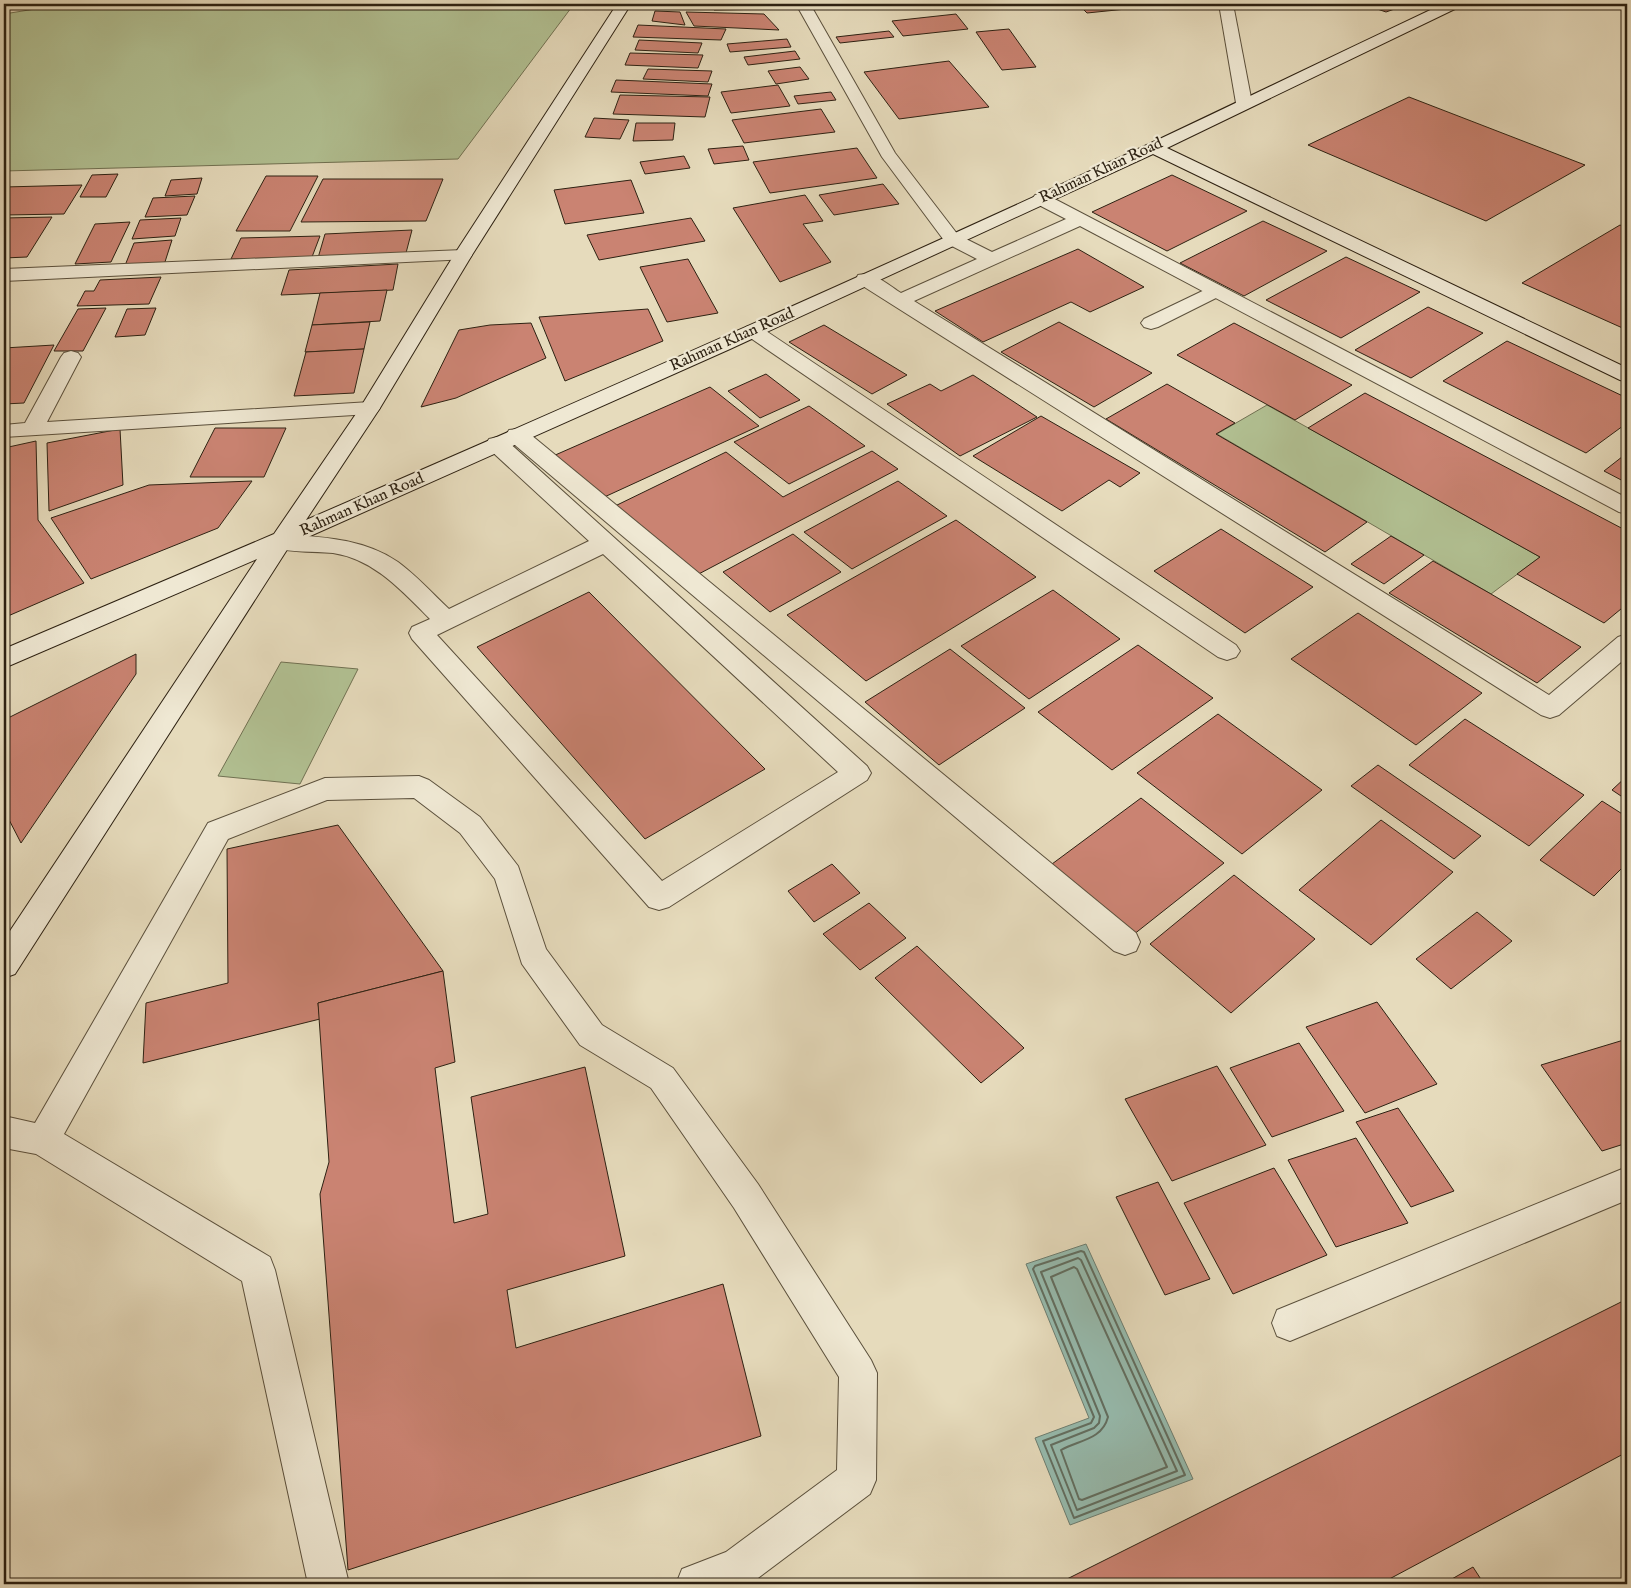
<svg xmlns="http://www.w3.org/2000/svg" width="1631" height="1588" viewBox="0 0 1631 1588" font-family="'IM FELL English',serif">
  <rect width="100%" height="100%" fill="#e6dbbc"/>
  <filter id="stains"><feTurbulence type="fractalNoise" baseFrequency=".004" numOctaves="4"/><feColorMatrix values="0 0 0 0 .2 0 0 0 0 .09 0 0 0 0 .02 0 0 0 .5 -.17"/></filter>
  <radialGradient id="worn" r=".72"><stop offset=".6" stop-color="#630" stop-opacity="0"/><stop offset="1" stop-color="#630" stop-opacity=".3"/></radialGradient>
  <g fill="#b2c193" stroke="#707152">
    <path d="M66,4H574L458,159L4,171V14Z"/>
    <path d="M1267,405L1540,557L1491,594L1217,434Z"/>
    <path d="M281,662L358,669L300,784L218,776Z"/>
  </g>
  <path fill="#96bbae" stroke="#6c7d70" d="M1086,1244L1193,1479L1070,1525L1035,1438L1089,1418L1026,1264Z"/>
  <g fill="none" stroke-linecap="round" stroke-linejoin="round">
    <g stroke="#626e60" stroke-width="2">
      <path d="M1081,1251L1084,1252L1185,1475L1074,1518L1043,1441L1091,1423L1094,1417L1033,1269L1035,1266Z"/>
      <path d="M1078,1258L1081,1260L1177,1471L1077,1510L1051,1445L1094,1428L1099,1423L1100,1416L1041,1272Z"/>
      <path d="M1074,1267L1077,1269L1167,1467L1082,1500L1079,1499L1061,1450C1079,1440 1102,1440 1108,1417L1051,1277Z"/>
    </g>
  </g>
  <g fill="#ca8372" stroke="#2d2112">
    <path d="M658,4H711V9L657,6Z"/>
    <path d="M714,4H771L774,9L714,10Z"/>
    <path d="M1078,4H1120L1126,9L1087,13Z"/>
    <path d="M1363,4H1399L1403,6L1386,12Z"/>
    <path d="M655,11L680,12L685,25L652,21Z"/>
    <path d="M686,12L764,14L779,30L694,26Z"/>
    <path d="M956,14L968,29L903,36L892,21Z"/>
    <path d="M638,25L726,29L721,40L633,37Z"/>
    <path d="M1009,29L1036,67L1002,70L976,32Z"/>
    <path d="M889,31L894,37L840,43L836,37Z"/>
    <path d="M787,39L791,47L730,52L727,44Z"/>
    <path d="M639,40L702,43L698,53L635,50Z"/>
    <path d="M795,51L800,59L748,65L744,57Z"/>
    <path d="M630,53L703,55L698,68L625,65Z"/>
    <path d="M949,61L989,107L899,119L864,72Z"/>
    <path d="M800,67L809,79L776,84L768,71Z"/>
    <path d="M648,69L712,71L708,82L643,79Z"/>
    <path d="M616,80L712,84L708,96L611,92Z"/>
    <path d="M778,85L790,106L731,113L721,92Z"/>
    <path d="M831,92L836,100L798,104L794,96Z"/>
    <path d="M620,95L710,97L705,117L613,114Z"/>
    <path d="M1409,97L1585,165L1486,221L1308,145Z"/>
    <path d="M821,109L835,132L744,143L732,120Z"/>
    <path d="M594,118L629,120L620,139L585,137Z"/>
    <path d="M636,123H675L673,140L633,141Z"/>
    <path d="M743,146L749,160L714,164L708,149Z"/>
    <path d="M857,148L877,178L770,193L753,162Z"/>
    <path d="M684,156L690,168L645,174L640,162Z"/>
    <path d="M118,174L106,197H80L92,175Z"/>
    <path d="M1172,175L1247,211L1167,251L1092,212Z"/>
    <path d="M266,176H318L290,231H236Z"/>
    <path d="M202,178L197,194L165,196L171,180Z"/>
    <path d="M323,179H443L426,221L301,222Z"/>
    <path d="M631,180L644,213L565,224L554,190Z"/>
    <path d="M883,184L899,204L834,215L819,195Z"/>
    <path d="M82,185L64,214L4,215V187Z"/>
    <path d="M805,195L823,221L803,224L831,262L780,282L733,208Z"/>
    <path d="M195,196L187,215L145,217L153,198Z"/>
    <path d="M52,217L27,257L4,258V218Z"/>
    <path d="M181,218L175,236L132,239L140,220Z"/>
    <path d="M691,218L705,241L599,260L587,235Z"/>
    <path d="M1263,221L1327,251L1244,296L1180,263Z"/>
    <path d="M130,222L111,262L75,264L95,224Z"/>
    <path d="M1620,225L1627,228V330L1522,283Z"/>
    <path d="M412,230L406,253L318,258L325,234Z"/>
    <path d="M320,236L312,257L231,259L241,238Z"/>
    <path d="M172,240L164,265L124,268L134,243Z"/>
    <path d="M1078,249L1144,287L1090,312L1071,302L983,342L935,311Z"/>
    <path d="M1346,257L1420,292L1341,338L1266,300Z"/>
    <path d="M688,259L718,313L667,322L640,267Z"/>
    <path d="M398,264L393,290L281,295L289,270Z"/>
    <path d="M161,277L149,304L77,306L85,291H94L100,280Z"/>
    <path d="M387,290L380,321L312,325L320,293Z"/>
    <path d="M1428,307L1483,333L1411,378L1355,350Z"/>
    <path d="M106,308L83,351H54L78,309Z"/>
    <path d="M156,308L145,335L115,337L127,309Z"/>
    <path d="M648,309L663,341L565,381L539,317Z"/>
    <path d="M370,322L364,349L305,352L312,325Z"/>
    <path d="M1059,322L1152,373L1094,407L1001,352Z"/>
    <path d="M531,323L546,358L456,398L421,407L459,330L490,325Z"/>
    <path d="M1234,323L1352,385L1295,420L1177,355Z"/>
    <path d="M824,325L907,375L872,394L789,342Z"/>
    <path d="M1507,341L1627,398V423L1586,453L1443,381Z"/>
    <path d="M54,345L24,403L4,404V348Z"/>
    <path d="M364,349L354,393L294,396L306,352Z"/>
    <path d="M766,374L800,400L760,418L728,391Z"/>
    <path d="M973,375L1037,417L960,456L887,404L930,384L941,391Z"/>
    <path d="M1167,384L1235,423L1216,434L1367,522L1325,552L1106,419Z"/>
    <path d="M710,387L759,426L600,499L553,456Z"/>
    <path d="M1365,393L1627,531V604L1604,623L1517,574L1540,557L1308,428Z"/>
    <path d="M809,406L865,446L789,484L734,442Z"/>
    <path d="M1041,416L1140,473L1120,487L1109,480L1062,511L973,456Z"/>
    <path d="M215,428H286L264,477H190Z"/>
    <path d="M120,429L123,485L49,511L47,443Z"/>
    <path d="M36,441L38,520L84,583L8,616L4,607V448Z"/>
    <path d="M872,451L898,469L693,577L613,507L726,452L783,497Z"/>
    <path d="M1627,453V483L1604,471Z"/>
    <path d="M252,481L218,528L91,579L51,518L149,485Z"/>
    <path d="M898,481L947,516L852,569L804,532Z"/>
    <path d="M956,520L1036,577L866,681L787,615Z"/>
    <path d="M1221,529L1313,587L1245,633L1154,571Z"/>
    <path d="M793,534L841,572L770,612L723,572Z"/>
    <path d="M1391,536L1424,555L1384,584L1351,564Z"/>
    <path d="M1433,561L1491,594L1581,647L1537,683L1389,593Z"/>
    <path d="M1053,590L1120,639L1029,699L961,646Z"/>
    <path d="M589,592L765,769L645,839L477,647Z"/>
    <path d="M1358,613L1482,693L1416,745L1291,659Z"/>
    <path d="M1138,645L1213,698L1112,770L1038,712Z"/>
    <path d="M950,649L1025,708L939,765L865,702Z"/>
    <path d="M136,654V674L21,843L4,810V720Z"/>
    <path d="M1218,714L1322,790L1242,854L1137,773Z"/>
    <path d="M1465,719L1584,795L1529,846L1409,765Z"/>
    <path d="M1378,765L1481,836L1454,859L1351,786Z"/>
    <path d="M1627,776V800L1612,790Z"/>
    <path d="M1141,798L1224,863L1133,935L1052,864Z"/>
    <path d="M1602,801L1627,817V863L1594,896L1540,860Z"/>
    <path d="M1381,820L1453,872L1371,945L1299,890Z"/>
    <path d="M338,825L443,971L318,1003L320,1019L143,1063L146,1003L228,983L227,849Z"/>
    <path d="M832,864L860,893L814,922L788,891Z"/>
    <path d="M1234,875L1315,939L1231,1013L1150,944Z"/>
    <path d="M869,903L906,938L860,970L823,934Z"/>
    <path d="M1477,912L1512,941L1451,989L1416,959Z"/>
    <path d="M917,946L1024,1048L981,1083L875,978Z"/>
    <path d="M443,971L455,1062L435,1068L454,1223L488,1214L471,1097L585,1067L625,1256L507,1290L516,1348L723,1284L761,1436L348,1570L320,1194L329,1162L318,1003Z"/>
    <path d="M1377,1002L1437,1084L1365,1113L1306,1027Z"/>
    <path d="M1627,1039V1143L1602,1151L1541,1065Z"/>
    <path d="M1299,1043L1344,1111L1272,1137L1230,1068Z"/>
    <path d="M1217,1066L1266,1145L1172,1181L1125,1099Z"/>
    <path d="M1398,1108L1454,1191L1411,1207L1356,1122Z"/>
    <path d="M1356,1138L1408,1223L1336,1247L1288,1160Z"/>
    <path d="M1274,1168L1327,1255L1233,1294L1184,1203Z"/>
    <path d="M1158,1182L1210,1279L1165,1295L1116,1197Z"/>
    <path d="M1627,1299V1452L1380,1584H1057Z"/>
    <path d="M1473,1567L1484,1584H1443Z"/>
  </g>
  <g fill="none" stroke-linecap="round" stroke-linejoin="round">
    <g stroke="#5b503c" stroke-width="2">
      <g id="lane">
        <path d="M1215,285L1222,287L1224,291L1222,295L1158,327L1151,329L1144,327L1141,323L1144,319Z"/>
        <path d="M753,325L760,327L1236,645L1240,651L1236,657L1227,660L1218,657L746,335L743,331L746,327Z"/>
        <path d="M517,429L525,430L1136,933L1140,942L1136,951L1125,955L1114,951L509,440L506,435L509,430Z"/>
        <path d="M497,437L505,439L867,766L871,773L867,780L669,907L659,910L649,907L412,639L409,633L412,627L430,619C402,591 374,559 333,553C313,551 291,553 272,547L268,542L272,537L280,534C321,537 363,538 398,562C417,576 432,593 449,609L589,541L489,449L486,444L489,439ZM603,554L838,772L662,881L437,635Z"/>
      </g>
    </g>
    <g stroke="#5b503c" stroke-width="2">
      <g id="street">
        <path d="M796,4H810L895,153L958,235L992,252L1066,219L1035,203L1032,199L1035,195L1041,194L1047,195L1627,498V514L1619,512L1080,226L914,301L1549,695L1618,637L1627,634V657L1559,715L1550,718L1541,715L858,283L856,279L858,275C874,271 888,285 901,293L977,259L946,243L882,157Z"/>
        <path d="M1219,4H1233L1252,103L1250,106H1238L1236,103Z"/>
        <path d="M463,250L469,251L472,255L469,259L4,281V269Z"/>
        <path d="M71,351L78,353L81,357L47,422L370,402L377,404L380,408L377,412L370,414L4,437V425L25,423L61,357L64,353Z"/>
        <path d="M419,776L429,780L480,817L518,866L546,949L602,1025L673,1068L758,1184L871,1360L877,1373L876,1480L870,1494L754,1581L748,1584H676L682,1569L726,1552L837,1470L839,1377L734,1208L651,1088L580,1045L522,964L495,879L460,833L414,798L327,800L228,839L64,1134L270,1257L275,1270L349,1584H308L242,1281L36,1154L4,1148V1116L35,1123L208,823L325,778Z"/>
        <path d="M1627,1167V1200L1290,1341L1277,1336L1272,1323L1277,1310Z"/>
      </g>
    </g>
    <g stroke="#2d2112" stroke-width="2">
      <path id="secondary" d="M617,4H631L472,255L380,408L306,520C588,398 870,273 1149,144C1247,98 1345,50 1443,4H1461L1459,7L1167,148L1627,368V382L1620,380L1153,154L730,349L290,545L15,974L4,978V940L257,559L4,668V649L274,534L360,408L454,255Z"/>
    </g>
    <use href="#lane" fill="#efe8d3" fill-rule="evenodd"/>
    <use href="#street" fill="#efe8d3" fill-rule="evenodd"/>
    <use href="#secondary" fill="#efe8d3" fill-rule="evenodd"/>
  </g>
  <g text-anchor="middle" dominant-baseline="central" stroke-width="4.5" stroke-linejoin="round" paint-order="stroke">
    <g font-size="16" fill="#2d2112" stroke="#efe8d3">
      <text transform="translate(1101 171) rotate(-25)">Rahman Khan Road</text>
      <text transform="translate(732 340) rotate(-24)">Rahman Khan Road</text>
      <text transform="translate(362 505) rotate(-24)">Rahman Khan Road</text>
    </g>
  </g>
  <rect width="1631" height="1588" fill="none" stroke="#e6dbbc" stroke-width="20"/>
  <rect x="5" y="5" width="1621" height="1578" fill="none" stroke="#2d2112" stroke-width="2.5"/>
  <rect x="10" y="10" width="1611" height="1568" fill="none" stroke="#2d2112"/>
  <rect width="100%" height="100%" filter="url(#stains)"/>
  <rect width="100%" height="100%" fill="url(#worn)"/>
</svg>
